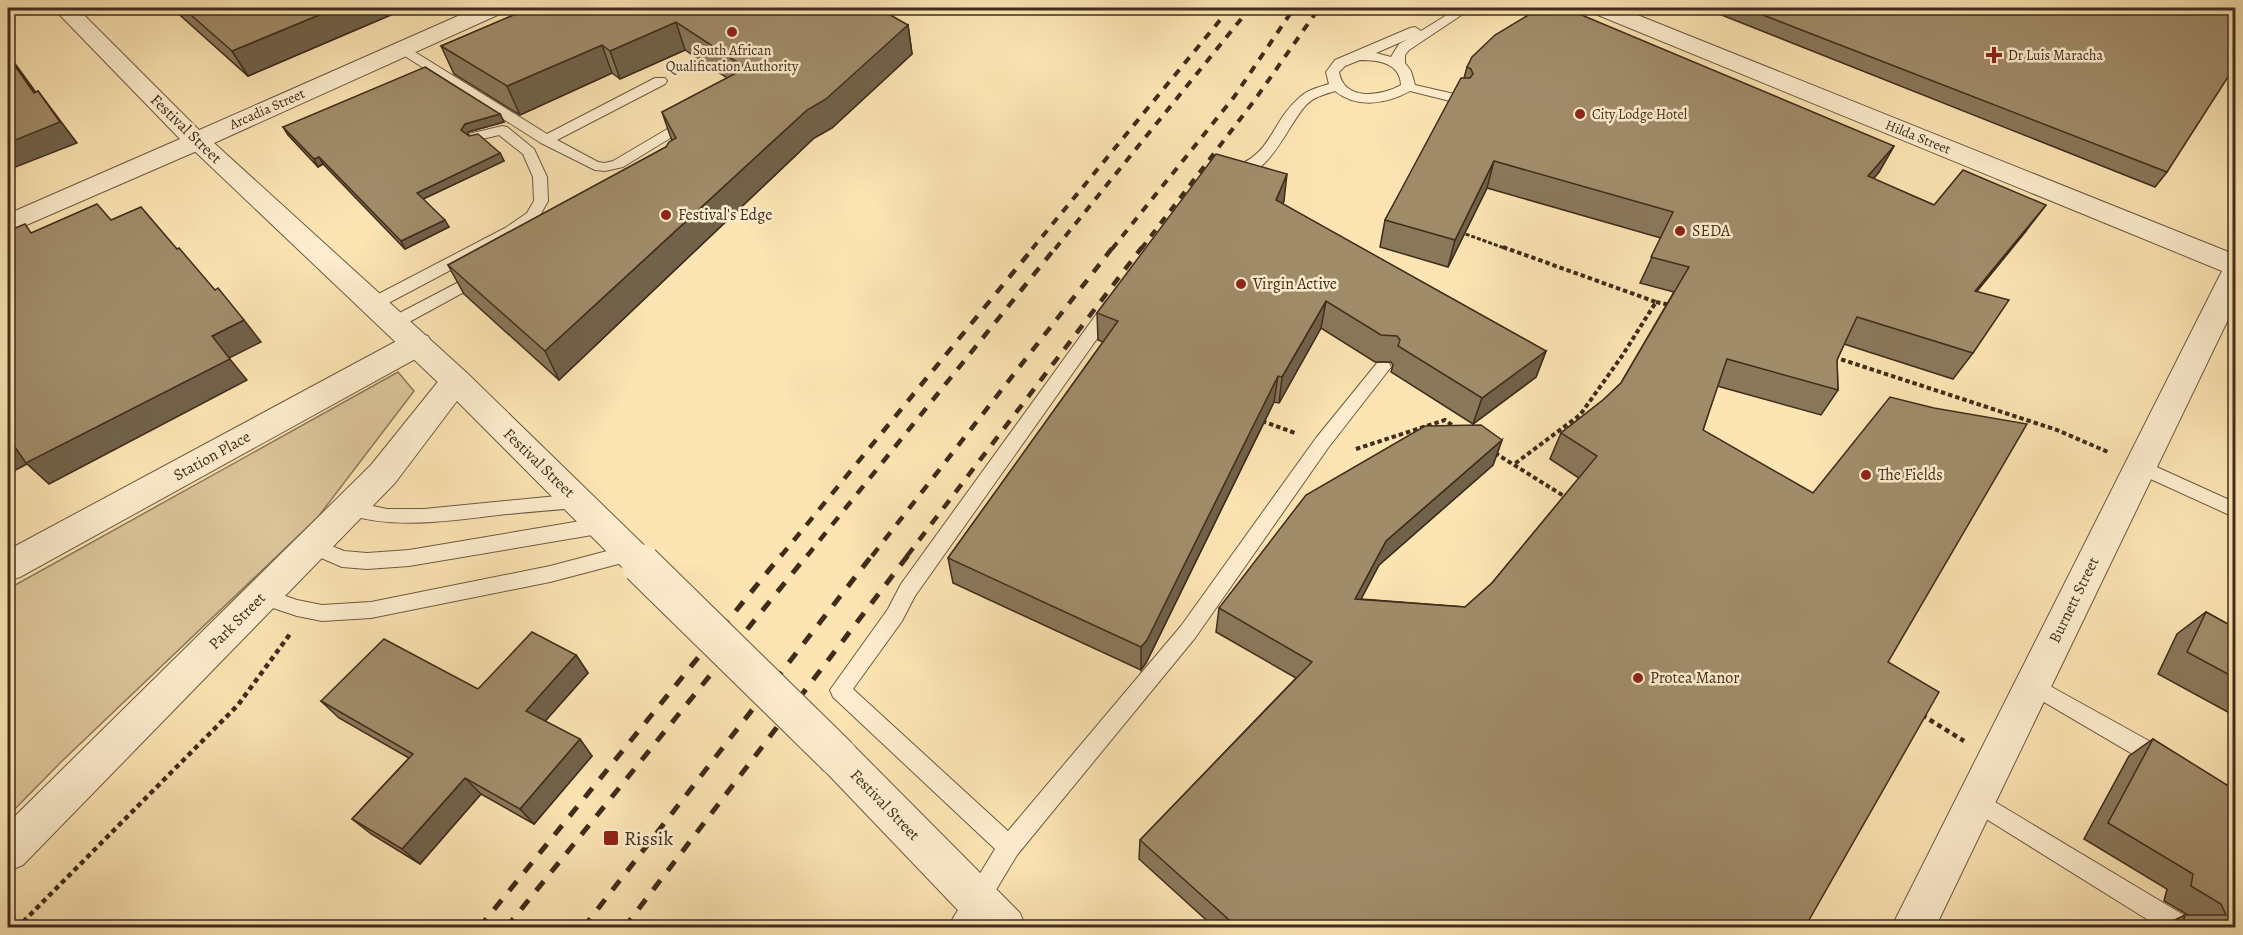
<svg xmlns="http://www.w3.org/2000/svg" width="2243" height="935" viewBox="0 0 2243 935" font-family="Alegreya,serif">
  <rect width="100%" height="100%" fill="#fce4b3"/>
  <filter id="stains"><feTurbulence type="fractalNoise" baseFrequency=".00333" numOctaves="4"/><feColorMatrix values="0 0 0 0 .2 0 0 0 0 .09 0 0 0 0 .02 0 0 0 .5 -.17"/></filter>
  <radialGradient id="worn" r=".72"><stop offset=".6" stop-color="#630" stop-opacity="0"/><stop offset="1" stop-color="#630" stop-opacity=".3"/></radialGradient>
  <path fill="#dcc599" stroke="#8e785a" stroke-width="1.5" d="M398,372L414,391L318,517L61,762L8,816V589Z"/>
  <g fill="none" stroke-linecap="round" stroke-linejoin="round">
    <g stroke="#6e5a41" stroke-width="2">
      <g id="service">
        <path d="M1458,8H1472L1409,50L1405,55V63L1411,71L1415,85L1463,96L1465,99L1463,102L1458,103L1410,91C1387,104 1357,109 1335,91C1325,94 1314,97 1306,105C1285,128 1267,186 1227,175L1225,172L1227,169C1273,157 1269,124 1299,98C1307,90 1319,87 1329,84L1326,72L1335,60L1410,28L1415,27L1421,31ZM1408,39L1399,44L1391,57L1376,53ZM1360,60C1379,60 1400,63 1401,85C1382,96 1344,102 1339,72L1345,66Z"/>
        <path d="M402,44L547,134L655,78H665L667,81L665,84L557,140L598,162L605,163L613,161L686,118H696L698,121L623,167L605,171L595,170L541,143L397,51L395,48Z"/>
        <path d="M502,126L507,127L534,149L547,177L548,201L538,219L515,236L379,308H367L365,304L367,300L505,228L527,213L534,201L533,177L523,154L499,135L474,141L467,137L469,134Z"/>
        <path d="M482,270L488,271L490,275L488,279L400,327H388L386,323L388,319Z"/>
        <path d="M1112,299L1118,301L1120,305L1118,309L915,596L902,621L853,689L1008,831L1181,626L1316,438L1377,363H1389L1391,367L1328,448L1195,638L1017,855L973,928H947L995,849L833,697L830,690L888,609L901,584L1106,301Z"/>
        <path d="M2139,459L2236,503V518L2133,471L2130,466L2133,461Z"/>
        <path d="M578,494L585,496L587,501L585,506L578,508C552,510 525,512 499,515C446,521 394,530 342,513L340,508L342,503L349,501L387,509H424Z"/>
        <path d="M604,517L611,520L613,525L611,530L604,533L409,566L367,569L342,567L305,551L303,546L305,541L312,538L344,551L367,553L409,550Z"/>
        <path d="M630,545L637,547L640,553L637,559L630,561L550,582L371,618L322,621L297,616L255,602L252,596L255,590L262,588L297,600L322,605L371,602L550,566Z"/>
        <path d="M2032,676L2169,752L2172,759L2169,766L2161,769L2153,766L2025,691L2022,685L2025,679Z"/>
        <path d="M1975,790L2192,920L2196,928H2161L1967,807L1964,800L1967,793Z"/>
      </g>
    </g>
    <g stroke="#6e5a41" stroke-width="2">
      <g id="minor">
        <path d="M53,8H77L210,141L206,147L8,233V214L180,139Z"/>
        <path d="M417,333L428,336L432,344L428,352L20,577L8,581V550L406,336Z"/>
        <path d="M456,370L467,373L472,381L395,483L23,865L8,871V823L371,465L445,373Z"/>
      </g>
    </g>
    <g stroke="#6e5a41" stroke-width="2">
      <g id="tertiary">
        <path d="M476,8H505L502,13L214,143L467,373L653,554L659,564L653,574L641,579L629,574L445,389L184,141L188,135Z"/>
        <path d="M1590,8H1620L2236,255V303L1935,928H1891L2222,271L1593,13Z"/>
        <path d="M838,739L852,744L1020,913L1026,928H975L824,770L818,757L824,744Z"/>
      </g>
    </g>
    <path stroke="#3f2c1b" stroke-width="3" stroke-dasharray="4 2" stroke-linecap="butt" d="M1460,232L1507,249"/>
    <g stroke="#3f2c1b" stroke-width="4" stroke-dasharray="4.5 3" stroke-linecap="butt">
      <path d="M1503,247L1656,302L1622,356L1580,415L1513,465"/>
      <path d="M1656,302L1670,305"/>
      <path d="M1834,357L2057,430L2108,452"/>
      <path d="M1262,421L1295,433"/>
      <path d="M1356,449L1445,420L1456,428"/>
      <path d="M1495,453L1567,498"/>
    </g>
    <g stroke="#3f2c1b" stroke-width="4.5" stroke-dasharray="5 4" stroke-linecap="butt">
      <path d="M1922,715L1964,741"/>
      <path d="M17,928L238,705L290,634"/>
    </g>
    <use href="#service" fill="#fdedce" fill-rule="evenodd"/>
    <use href="#minor" fill="#fdedce" fill-rule="evenodd"/>
    <use href="#tertiary" fill="#fdedce" fill-rule="evenodd"/>
    <g stroke="#3f2c1b" stroke-width="4" stroke-dasharray="8 8" stroke-linecap="butt">
      <path d="M1032,249L1230,8"/>
      <path d="M1055,249L1250,8"/>
      <path d="M1112,249L1234,97L1294,8"/>
      <path d="M1141,249L1254,101L1319,8"/>
    </g>
    <g stroke="#3f2c1b" stroke-width="4.5" stroke-dasharray="10 10" stroke-linecap="butt">
      <path d="M781,556L1034,247"/>
      <path d="M807,556L1056,247"/>
      <path d="M872,556L1113,247"/>
      <path d="M907,556L1142,247"/>
    </g>
    <g stroke="#3f2c1b" stroke-width="5" stroke-dasharray="12 12" stroke-linecap="butt">
      <path d="M479,928L782,554"/>
      <path d="M506,928L808,554"/>
      <path d="M583,928L873,554"/>
      <path d="M624,928L909,554"/>
    </g>
    <g stroke="#6e5a41" stroke-width="41" stroke-linecap="butt">
      <path id="tertiary-bridge" d="M641,564L838,757"/>
    </g>
    <use href="#tertiary-bridge" stroke="#fdedce" stroke-width="39"/>
  </g>
  <g fill="#8a785b" stroke="#3f2c1b" stroke-width="1.5">
    <path d="M172,8H407L248,76Z"/>
    <path d="M530,8L908,25L912,54L832,128L814,138L559,380L464,294L448,265L666,147L672,141L662,112L727,78L685,50L620,79L612,73L520,115L454,74L441,46Z"/>
    <path d="M1704,8H2235L2167,172L2155,187Z"/>
    <path d="M1467,67L1894,146L1879,172L1873,179L1934,205L2026,231L1977,291L1973,353L1953,379L1844,344L1837,360L1838,390L1821,415L1717,386L1703,430L1888,662L1805,927H1214L1139,859L1140,840L1296,678L1216,632L1219,608L1502,440L1493,465L1379,565L1361,599L1465,607L1492,583L1579,478L1550,459L1561,433L1603,400L1621,383L1674,292L1640,283L1661,238L1487,188L1448,267L1380,247L1385,220L1464,78Z"/>
    <path d="M500,114L504,122L468,132L467,134L500,153L504,161L423,199L449,227L405,249L323,164L318,167L288,135L283,127Z"/>
    <path d="M1284,201L1282,204L1546,351L1536,377L1473,424L1391,372L1393,365L1391,362H1375L1321,328L1279,403L1274,402L1146,663L1141,670L953,583L948,558L1103,342L1098,340L1097,313Z"/>
    <path d="M2206,612L2235,628V716L2158,674L2177,634Z"/>
    <path d="M576,655L588,673L545,721L592,756L534,824L481,794L420,864L371,834L352,819L409,758L339,718L321,701L478,689Z"/>
    <path d="M2153,739L2235,927H2160L2185,915H2188L2164,901L2167,889L2084,839L2129,756Z"/>
  </g>
  <g fill="#71624a" stroke="#3f2c1b" stroke-width="1.5">
    <path d="M336,8H407L248,76L232,51Z"/>
    <path d="M676,22L685,50L620,79L610,51Z"/>
    <path d="M908,25L912,54L832,128L814,138L559,380L545,351L807,110Z"/>
    <path d="M602,45L612,73L520,115L507,86Z"/>
    <path d="M8,54L51,113L34,93L8,56Z"/>
    <path d="M38,91L77,143L8,170V143Z"/>
    <path d="M500,114L504,122L468,132L465,138L461,130L465,124Z"/>
    <path d="M1894,146L1879,172L1853,203L1868,176Z"/>
    <path d="M500,153L504,161L421,200L417,193Z"/>
    <path d="M319,157L323,164L318,167L314,159Z"/>
    <path d="M1494,161L1487,188L1448,267L1455,240Z"/>
    <path d="M1287,174L1284,201L1272,227L1276,200Z"/>
    <path d="M2046,205L2026,231L1956,317L1975,291Z"/>
    <path d="M445,220L449,227L405,249L401,241Z"/>
    <path d="M1326,301L1321,328L1279,403L1282,377Z"/>
    <path d="M244,320L261,342L229,358L247,380L49,484L27,464L8,474V441Z"/>
    <path d="M1546,351L1536,377L1473,424L1482,398Z"/>
    <path d="M1278,376L1274,402L1146,663L1141,670V647Z"/>
    <path d="M1502,440L1493,465L1379,565L1349,622L1355,599L1386,541Z"/>
    <path d="M576,655L588,673L539,728L526,711Z"/>
    <path d="M580,739L592,756L534,824L520,809Z"/>
    <path d="M465,778L481,794L420,864L402,849Z"/>
  </g>
  <g fill="#a18c6a" stroke="#3f2c1b" stroke-width="1.5">
    <path d="M183,8H336L232,51Z"/>
    <path d="M530,8H878L908,25L826,99L807,110L545,351L448,265L666,147L669,142L676,138L662,112L746,68L676,22L610,51L602,45L507,86L441,46Z"/>
    <path d="M1540,8H1565L1894,146L1868,176L1934,205L1963,170L2046,205L1975,291L2009,300L1973,353L1857,317L1837,360L1838,390L1727,359L1703,430L1813,493L1890,397L1934,408L2027,424L1888,662L1939,692L1805,927H1237L1140,840L1312,662L1219,608L1306,495L1425,426L1481,425L1502,440L1386,541L1355,599L1465,607L1492,583L1597,456L1561,433L1603,400L1621,383L1689,267L1651,257L1673,212L1494,161L1455,240L1385,220L1461,78H1470L1473,74L1471,69L1467,67L1472,57L1495,35Z"/>
    <path d="M1745,8H2235V66L2167,172Z"/>
    <path d="M8,56L34,93L38,91L60,122L8,143Z"/>
    <path d="M425,67L500,114L465,124L461,130L469,136L478,134L500,153L417,193L445,220L401,241L319,157L314,159L283,127Z"/>
    <path d="M1216,154L1287,174L1276,200L1546,351L1482,398L1398,346L1400,340L1397,336L1381,335L1326,301L1282,377L1278,376L1147,640L1141,647L948,558L1118,321L1097,313Z"/>
    <path d="M97,204L111,220L141,207L177,249L179,248L215,290L218,288L244,320L212,336L230,359L26,463L10,440L8,441V231L25,224L31,233Z"/>
    <path d="M2206,612L2235,628V678L2187,652Z"/>
    <path d="M532,632L576,655L526,711L580,739L520,809L465,778L402,849L352,819L413,754L321,701L384,639L478,689Z"/>
    <path d="M2153,739L2235,790V927H2182L2185,915H2226L2221,904L2191,886L2193,874L2108,823Z"/>
  </g>
  <g fill="#8f2418" stroke="#fdedce" stroke-width="2">
    <circle cx="732" cy="32" r="6"/>
    <path d="M1991 46h6v6h6v6h-6v6h-6v-6h-6v-6h6z"/>
    <circle cx="1580" cy="114" r="6"/>
    <circle cx="666" cy="215" r="6"/>
    <circle cx="1680" cy="231" r="6"/>
    <circle cx="1241" cy="284" r="6"/>
    <circle cx="1866" cy="475" r="6"/>
    <circle cx="1638" cy="678" r="6"/>
    <rect x="603" y="830" width="16" height="16" rx="3"/>
  </g>
  <g text-anchor="middle" dominant-baseline="central" stroke-width="5" stroke-linejoin="round" paint-order="stroke">
    <g font-size="14" fill="#3f2c1b" stroke="#fdedce" text-anchor="start">
      <text x="732" y="50" text-anchor="middle">South African<tspan x="732" dy="16">Qualification Authority</tspan></text>
      <text x="2008" y="55">Dr Luis Maracha</text>
      <text x="1592" y="114">City Lodge Hotel</text>
    </g>
    <g font-size="14" fill="#3f2c1b" stroke="#fdedce">
      <text transform="translate(267 109) rotate(-24)">Arcadia Street</text>
      <text transform="translate(1918 137) rotate(22)">Hilda Street</text>
    </g>
    <g font-size="16" fill="#3f2c1b" stroke="#fdedce">
      <text transform="translate(186 129) rotate(44)">Festival Street</text>
      <text transform="translate(212 456) rotate(-29)">Station Place</text>
      <text transform="translate(539 463) rotate(44)">Festival Street</text>
      <text transform="translate(2074 600) rotate(-64)">Burnett Street</text>
      <text transform="translate(237 621) rotate(-45)">Park Street</text>
      <text transform="translate(885 805) rotate(46)">Festival Street</text>
    </g>
    <g font-size="16" fill="#3f2c1b" stroke="#fdedce" text-anchor="start">
      <text x="678" y="215">Festival's Edge</text>
      <text x="1692" y="231">SEDA</text>
      <text x="1253" y="284">Virgin Active</text>
      <text x="1878" y="475">The Fields</text>
      <text x="1650" y="678">Protea Manor</text>
    </g>
    <g font-size="20" fill="#3f2c1b" stroke="#fdedce" text-anchor="start">
      <text x="624" y="838">Rissik</text>
    </g>
  </g>
  <rect width="2243" height="935" fill="none" stroke="#fce4b3" stroke-width="30"/>
  <rect x="9" y="9" width="2225" height="917" fill="none" stroke="#3f2c1b" stroke-width="3"/>
  <rect x="15" y="15" width="2213" height="905" fill="none" stroke="#3f2c1b" stroke-width="1.5"/>
  <rect width="100%" height="100%" filter="url(#stains)"/>
  <rect width="100%" height="100%" fill="url(#worn)"/>
</svg>
